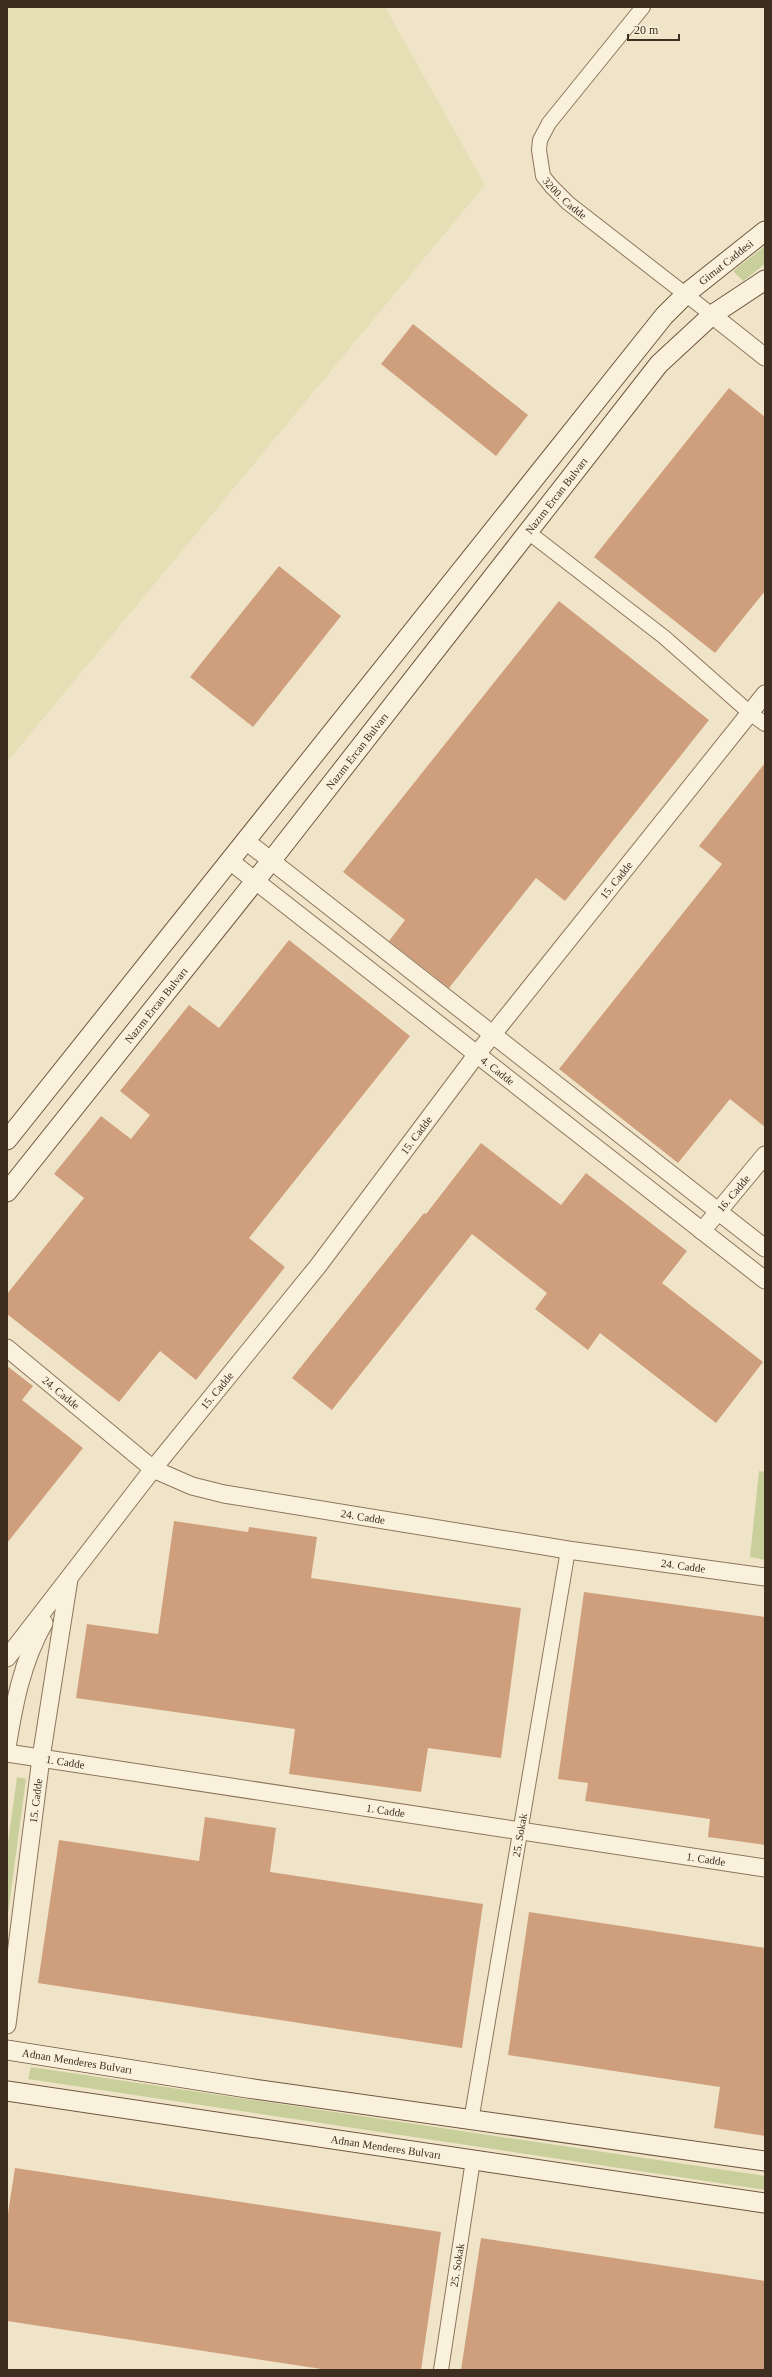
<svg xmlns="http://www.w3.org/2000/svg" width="772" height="2377" viewBox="0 0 772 2377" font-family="'Times New Roman',serif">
  <rect width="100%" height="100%" fill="#f0e4c8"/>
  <path fill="#e6deb5" d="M7,7H385L485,185L7,762Z"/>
  <g fill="#c9cf9b">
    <path d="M765,246V264L743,281L733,271Z"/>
    <path d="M759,1471L765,1472V1560L750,1557Z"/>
    <path d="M17,1777L26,1779L7,1921V1850Z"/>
    <path d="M31,2067L765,2176V2190L28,2079Z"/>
  </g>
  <g fill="#cf9f7d">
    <path d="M413,324L528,415L496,456L381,364Z"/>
    <path d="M729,388L765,417V591L715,653L594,557Z"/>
    <path d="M279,566L341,616L253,727L190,677Z"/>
    <path d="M559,601L709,720L565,901L536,878L449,988L389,941L405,920L343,872Z"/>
    <path d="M765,763V1127L730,1099L678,1163L559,1069L722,864L699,846Z"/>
    <path d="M289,940L410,1036L249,1238L285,1267L196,1380L160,1351L119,1402L7,1314V1294L84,1198L54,1174L101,1116L131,1139L150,1115L120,1091L189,1005L219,1028Z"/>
    <path d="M481,1143L561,1205L586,1173L687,1251L662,1283L763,1362L716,1423L600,1333L588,1350L535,1309L547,1293L472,1234L332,1410L292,1378L424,1213L426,1214Z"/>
    <path d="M7,1366L33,1386L22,1400L83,1448L7,1543Z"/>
    <path d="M174,1521L248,1532L249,1527L317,1537L311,1578L521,1608L501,1758L428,1748L421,1792L289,1774L295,1729L76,1698L87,1624L158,1634Z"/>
    <path d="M584,1592L765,1617V1845L708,1837L710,1819L585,1801L588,1783L558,1779Z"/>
    <path d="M205,1817L276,1828L270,1872L483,1904L462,2048L38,1983L59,1840L199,1861Z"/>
    <path d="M529,1912L765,1948V2136L714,2128L720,2087L508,2055Z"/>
    <path d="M15,2168L441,2232L421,2370H328L7,2321V2220Z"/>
    <path d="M481,2238L765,2281V2370H461Z"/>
  </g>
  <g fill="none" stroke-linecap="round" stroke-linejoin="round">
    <g stroke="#8d765c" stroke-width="16">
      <g id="minor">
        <path id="s1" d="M643,7L549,123L540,140L539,150L543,176L551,186L568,203L712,315"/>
        <path d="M528,532L664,637L750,713L765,724"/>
        <path id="s2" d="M471,2121L568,1550"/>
        <path id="s3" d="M441,2370L473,2160"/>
      </g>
    </g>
    <g stroke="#8d765c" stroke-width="19">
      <g id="tertiary">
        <path d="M712,315L765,357"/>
        <path d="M246,841L765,1248"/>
        <path id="s4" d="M230,861L765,1280"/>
        <path id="s5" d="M702,1231L765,1155"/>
        <path id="s6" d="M7,1348L153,1469L192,1486L224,1494L568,1550L765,1577"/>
        <path id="s7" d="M7,1658L153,1469L318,1266L477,1054L765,694"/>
        <path d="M7,1748C14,1704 22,1662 44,1623"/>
        <path id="s8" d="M7,1753L765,1868"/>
        <path id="s9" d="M7,2025L41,1758L69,1579"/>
      </g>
    </g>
    <g stroke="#6f573f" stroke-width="21">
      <g id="secondary">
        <path id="s10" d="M7,1140L664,316L687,293L765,231"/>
        <path id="s11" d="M7,1192L271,861L659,364L712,315L765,280"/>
        <path id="s12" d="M7,2050L247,2088L765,2161"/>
        <path id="s13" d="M7,2091L765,2203"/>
      </g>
    </g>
    <use href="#minor" stroke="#faf1dc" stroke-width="14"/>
    <use href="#tertiary" stroke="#faf1dc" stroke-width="17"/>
    <use href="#secondary" stroke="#faf1dc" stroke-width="19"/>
  </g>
  <g text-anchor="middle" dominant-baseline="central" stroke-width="4" stroke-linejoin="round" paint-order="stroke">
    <g font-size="11" fill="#3d2e20" stroke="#f7eed8">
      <text stroke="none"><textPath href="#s1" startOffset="236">3200. Cadde</textPath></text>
      <text stroke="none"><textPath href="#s10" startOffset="1136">Gimat Caddesi</textPath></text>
      <text stroke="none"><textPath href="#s11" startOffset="887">Nazım Ercan Bulvarı</textPath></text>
      <text stroke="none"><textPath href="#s11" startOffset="563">Nazım Ercan Bulvarı</textPath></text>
      <text stroke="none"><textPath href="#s7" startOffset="988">15. Cadde</textPath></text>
      <text stroke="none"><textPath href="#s11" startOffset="239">Nazım Ercan Bulvarı</textPath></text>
      <text stroke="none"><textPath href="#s4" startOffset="340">4. Cadde</textPath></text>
      <text stroke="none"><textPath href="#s7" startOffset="664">15. Cadde</textPath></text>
      <text stroke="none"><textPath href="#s5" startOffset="49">16. Cadde</textPath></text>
      <text stroke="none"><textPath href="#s7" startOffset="340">15. Cadde</textPath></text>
      <text stroke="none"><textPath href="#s6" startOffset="70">24. Cadde</textPath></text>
      <text stroke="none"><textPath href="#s6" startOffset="406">24. Cadde</textPath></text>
      <text stroke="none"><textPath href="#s6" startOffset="730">24. Cadde</textPath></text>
      <text stroke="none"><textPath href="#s8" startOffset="59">1. Cadde</textPath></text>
      <text stroke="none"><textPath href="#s9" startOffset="226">15. Cadde</textPath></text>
      <text stroke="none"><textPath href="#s8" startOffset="383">1. Cadde</textPath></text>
      <text stroke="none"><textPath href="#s2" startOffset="290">25. Sokak</textPath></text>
      <text stroke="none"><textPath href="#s8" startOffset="707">1. Cadde</textPath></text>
      <text stroke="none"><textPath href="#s12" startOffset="71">Adnan Menderes Bulvarı</textPath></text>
      <text stroke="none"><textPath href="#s13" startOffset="383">Adnan Menderes Bulvarı</textPath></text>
      <text stroke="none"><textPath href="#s3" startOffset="106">25. Sokak</textPath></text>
    </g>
  </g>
  <rect width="772" height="2377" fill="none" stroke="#3d2e20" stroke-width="16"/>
  <path d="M628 34v6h51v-6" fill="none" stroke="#3d2e20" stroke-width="2"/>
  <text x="634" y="34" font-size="12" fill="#3d2e20" stroke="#f7eed8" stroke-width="3" paint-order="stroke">20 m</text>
</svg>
